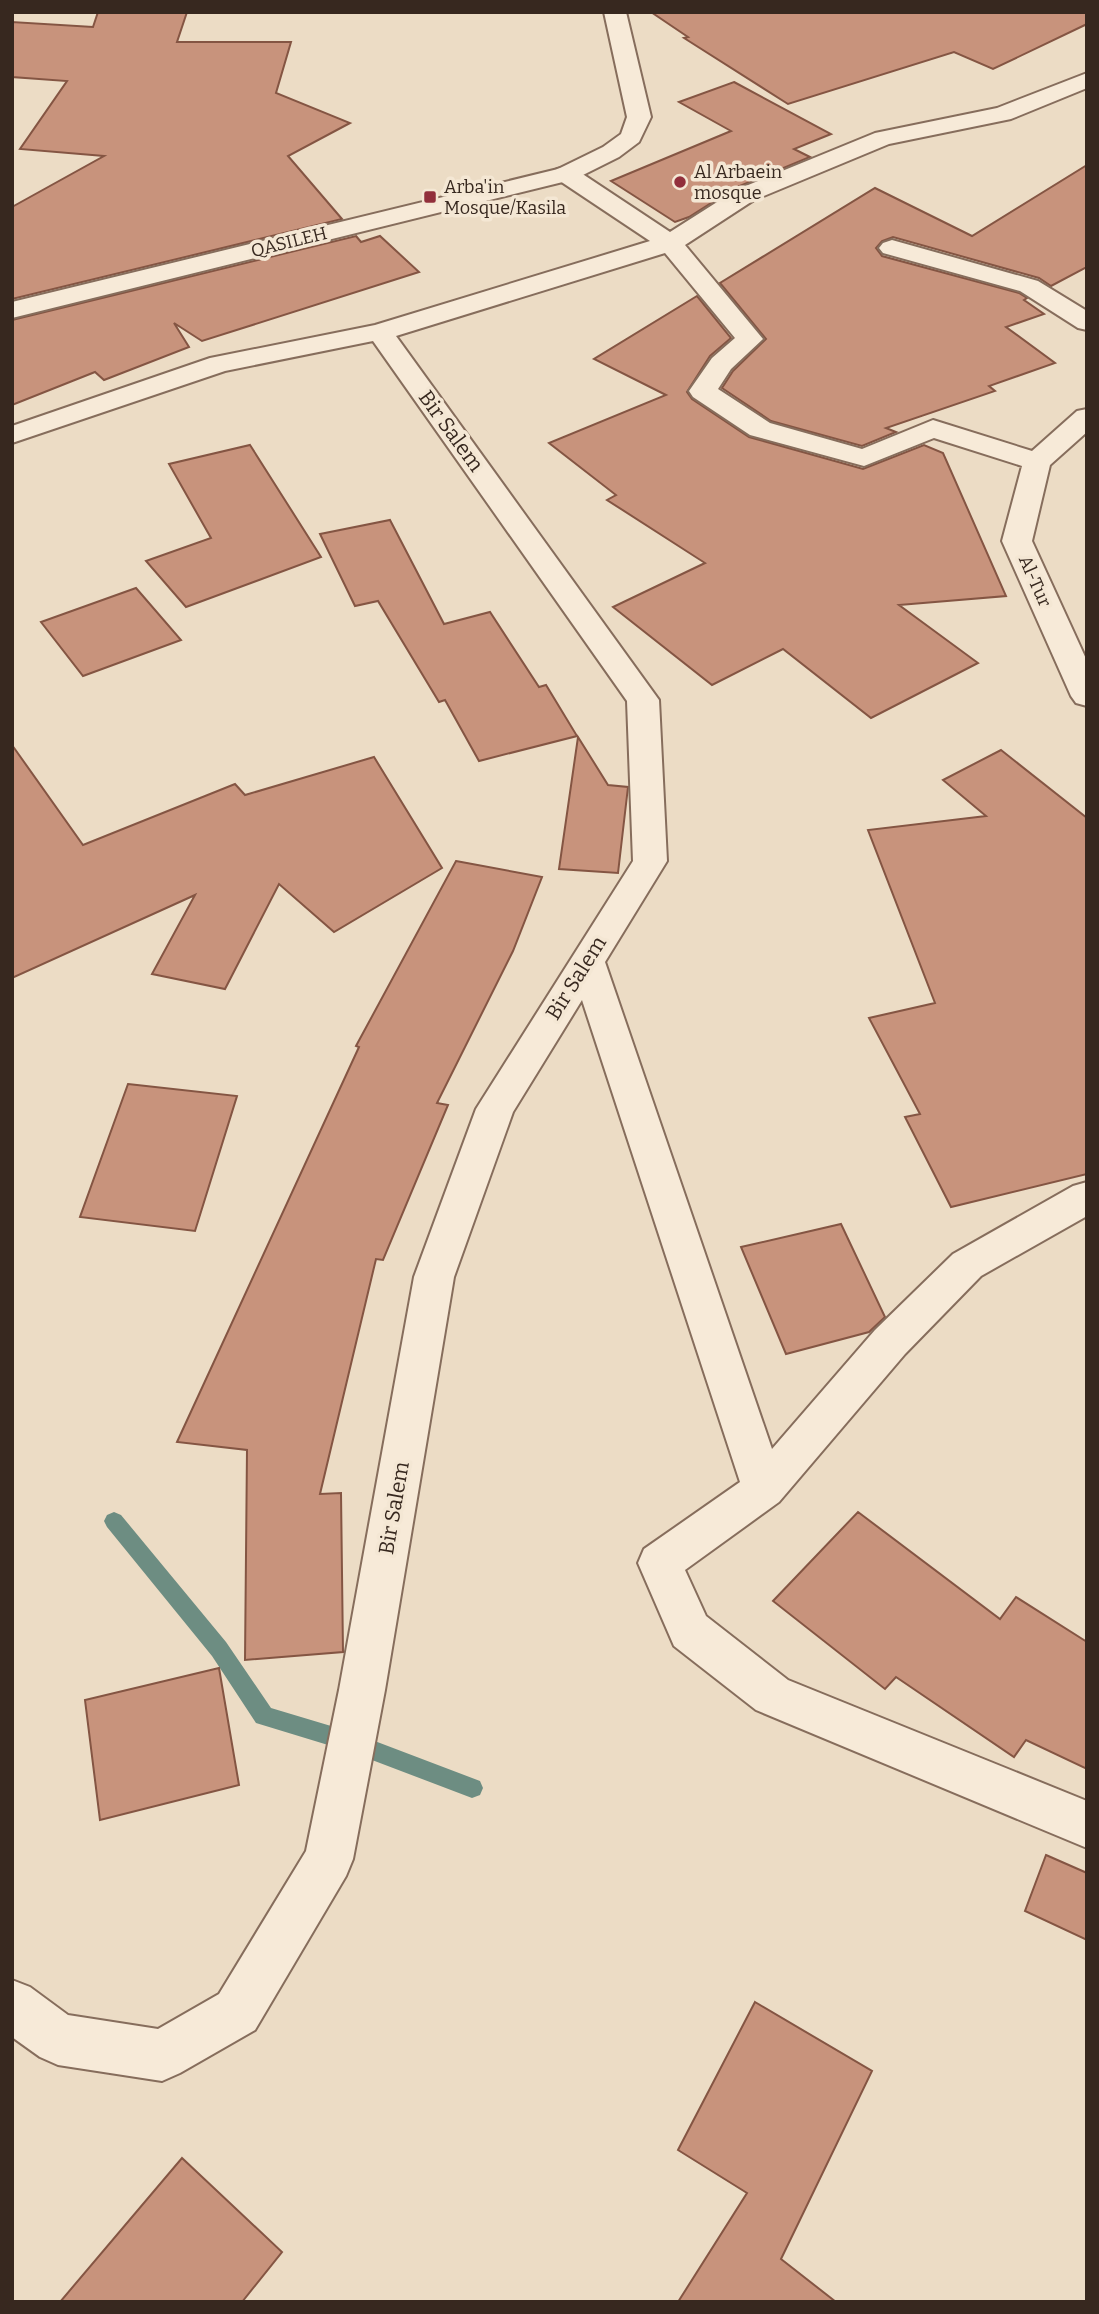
<svg xmlns="http://www.w3.org/2000/svg" width="1099" height="2314" viewBox="0 0 1099 2314" font-family="Bitter,serif">
  <rect width="100%" height="100%" fill="#ecdcc5"/>
  <g fill="none" stroke-linecap="round" stroke-linejoin="round">
    <path fill="#6d8d82" fill-rule="evenodd" d="M114,1512L121,1515L226,1642L271,1708L351,1732L480,1781L483,1788L480,1795L472,1798L351,1752L256,1723L212,1656L107,1527L104,1521L107,1515Z"/>
  </g>
  <g fill="#c8937c" stroke="#845543" stroke-width="2">
    <path d="M98,12H187L177,42H291L276,93L350,123L288,156L342,219L12,299V207L104,156L20,149L67,81L12,77V22L93,27Z"/>
    <path d="M651,12H1087V24L993,69L954,52L788,104L684,38L688,37Z"/>
    <path d="M734,82L831,134L794,149L810,157L735,188L689,217L675,222L611,181L731,131L679,102Z"/>
    <path d="M1087,165V267L1051,286L1039,278L893,237L882,241L876,248L882,256L1019,293L1027,298L1024,300L1044,314L1006,327L1055,363L989,386L995,391L886,428L896,432L862,446L771,421L722,388L733,371L766,339L720,283L875,188L972,236Z"/>
    <path d="M356,236L361,242L380,236L419,272L202,341L174,323L189,347L104,380L95,372L12,405V320Z"/>
    <path d="M697,296L731,338L710,356L687,392L692,399L749,437L863,469L924,445L943,453L1006,596L899,605L978,663L871,718L783,649L712,685L613,607L705,563L607,500L616,495L549,443L666,395L594,359Z"/>
    <path d="M250,445L321,557L186,607L146,561L211,538L169,464Z"/>
    <path d="M390,520L444,624L490,612L539,687L546,685L577,736L479,761L445,700L439,702L378,601L355,606L320,534Z"/>
    <path d="M136,588L181,640L83,676L41,622Z"/>
    <path d="M578,737L608,785L628,787L618,873L559,869Z"/>
    <path d="M12,745L83,845L235,784L245,795L374,757L442,868L334,932L279,884L225,989L152,974L195,895L12,978Z"/>
    <path d="M1001,750L1087,818V1174L951,1207L905,1117L920,1114L869,1018L935,1003L868,830L986,816L943,780Z"/>
    <path d="M456,861L542,877L513,951L437,1103L448,1105L383,1260L376,1259L320,1494L341,1493L343,1652L245,1660L247,1450L177,1442L359,1047L356,1046Z"/>
    <path d="M128,1084L237,1096L195,1231L80,1217Z"/>
    <path d="M841,1224L885,1317L869,1332L786,1354L741,1247Z"/>
    <path d="M858,1512L1000,1619L1016,1597L1087,1642V1769L1026,1740L1014,1757L896,1677L885,1689L773,1601Z"/>
    <path d="M219,1668L239,1785L100,1820L85,1700Z"/>
    <path d="M1046,1855L1087,1873V1940L1025,1911Z"/>
    <path d="M755,2002L872,2071L781,2259L836,2302H678L747,2193L678,2150Z"/>
    <path d="M182,2158L282,2252L242,2302H60Z"/>
  </g>
  <g fill="none" stroke-linecap="round" stroke-linejoin="round">
    <g stroke="#866d5c" stroke-width="4">
      <g id="minor">
        <path d="M1087,73V88L1011,119L889,144L754,200L685,245L763,339L731,369L718,389L770,423L862,449L933,420L1032,451L1077,411L1087,409V432L1050,465L1032,541L1087,661V706L1076,703L1071,696L1002,541L1022,466L934,438L864,466L750,435L693,397L689,391L712,358L735,338L665,253L396,336L659,700L667,861L605,962L772,1449L875,1330L953,1254L1073,1186L1087,1182V1216L981,1276L905,1354L779,1502L685,1570L706,1616L788,1680L1087,1801V1848L756,1710L674,1646L638,1563L644,1549L740,1482L582,1000L513,1112L454,1277L385,1690L353,1859L346,1876L255,2030L180,2073L162,2081L58,2065L40,2057L12,2037V1980L30,1987L68,2015L158,2029L219,1994L306,1851L339,1690L414,1277L476,1109L633,861L627,701L373,341L225,371L12,443V426L210,358L375,325L650,241L557,179L554,174L557,169L566,167L575,169L670,232L736,190L875,133L997,108Z"/>
        <path d="M892,240L1038,281L1087,311V330L1078,328L1020,291L883,253L879,248L883,243Z"/>
      </g>
    </g>
    <g stroke="#866d5c" stroke-width="4">
      <path id="tertiary" d="M604,12H626L651,117L639,142L619,157L575,179L12,318V302L558,169L603,147L621,134L627,117Z"/>
    </g>
    <use href="#minor" fill="#f7ead8" fill-rule="evenodd"/>
    <use href="#tertiary" fill="#f7ead8" fill-rule="evenodd"/>
  </g>
  <g fill="#922f3b" stroke="#f4e7d4" stroke-width="2.5">
    <circle cx="680" cy="182" r="7"/>
    <rect x="423" y="190" width="14" height="14" rx="3.5"/>
  </g>
  <g text-anchor="middle" dominant-baseline="central" stroke-width="7" stroke-linejoin="round" paint-order="stroke">
    <g font-size="18" fill="#37281f" stroke="#f4e7d4" text-anchor="start">
      <text x="694" y="172">Al Arbaein<tspan x="694" dy="21">mosque</tspan></text>
      <text x="444" y="187">Arba'in<tspan x="444" dy="21">Mosque/Kasila</tspan></text>
    </g>
    <g font-size="18" fill="#37281f" stroke="#f4e7d4">
      <text transform="translate(289 242) rotate(-14)">QASILEH</text>
      <text transform="translate(1035 581) rotate(66)">Al-Tur</text>
    </g>
    <g font-size="21" fill="#37281f" stroke="#f4e7d4">
      <text transform="translate(451 431) rotate(54)">Bir Salem</text>
      <text transform="translate(576 978) rotate(-58)">Bir Salem</text>
      <text transform="translate(394 1508) rotate(-80)">Bir Salem</text>
    </g>
  </g>
  <rect width="1099" height="2314" fill="none" stroke="#37281f" stroke-width="28"/>
</svg>
